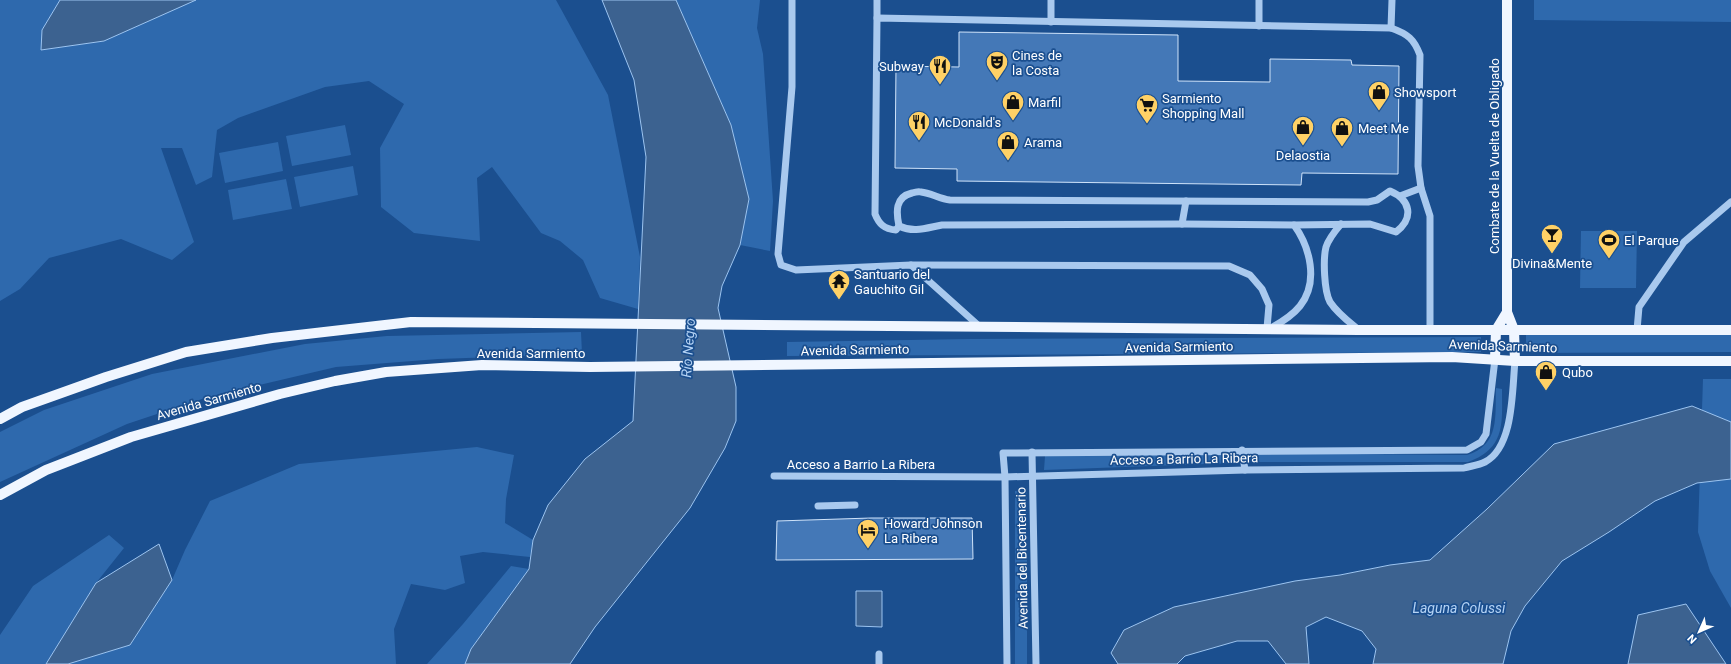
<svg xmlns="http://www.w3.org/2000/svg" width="1731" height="664" viewBox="0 0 1731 664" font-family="Roboto,sans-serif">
  <rect width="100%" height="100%" fill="#1b4f8f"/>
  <g fill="#2e69ad">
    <path d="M0,0H556L608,95L640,257L638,309L600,298L583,260L560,241L541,233L492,167L477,178L480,241L414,233L381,207L380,148L404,104L369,81L325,87L238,118L217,130L212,177L196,185L182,148H161L194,242L172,260L121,239L49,258L20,289L0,301Z"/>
    <path d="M676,0H760L757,28L763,54L773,201L770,251L740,245L749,199L731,125Z"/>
    <path d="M1534,0H1731V22L1534,20Z"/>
    <path d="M345,125L351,155L292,166L286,136Z"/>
    <path d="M278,142L283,171L225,183L219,153Z"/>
    <path d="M353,166L358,195L300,207L294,177Z"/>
    <path d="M286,179L292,209L233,220L228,190Z"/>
    <path d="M1581,231H1637L1636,288H1580Z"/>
    <path d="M581,332L582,354L438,359L336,367L208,397L127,424L0,482V432L44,410L152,374L305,344L387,336Z"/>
    <path d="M1526,335H1731V352L1526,353Z"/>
    <path d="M1481,337V352L787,356V342L970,339Z"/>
    <path d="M1703,379H1731V608L1710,571L1698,532Z"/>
    <path d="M1496,388L1502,389C1502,423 1506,448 1468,462H1253L1251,456L1255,453L1467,455C1500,445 1495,416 1496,388Z"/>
    <path d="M477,447L514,455L506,499L505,523L533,540L530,557L483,552L460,556L465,583L445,590L411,584L394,629L396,664H68L130,645L172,580L185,550L210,501L299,464Z"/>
    <path d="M1232,455V463L1044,470L1045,456Z"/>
    <rect x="1015" y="491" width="12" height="173"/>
    <path d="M109,535L124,548L96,583L46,664H0V635L33,586Z"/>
    <path d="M511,566L529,569L471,649L465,664H427L463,624Z"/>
  </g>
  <g fill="#3c6290" stroke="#9cc4f0">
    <path d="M60,0H196L104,41L41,50L42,30Z"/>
    <path d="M602,0H676L731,125L749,199L740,245L722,286L718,308L736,387V421L725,448L690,508L595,627L570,664H465L471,649L529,569L533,540L548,505L585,459L633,421L646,157L634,80Z"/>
    <path d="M1692,406L1731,422V479L1697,483L1655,501L1609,532L1562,561L1525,606L1511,631L1503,664H1373L1376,649L1362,631L1326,617L1306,627L1309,664H1286L1268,641H1237L1185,656L1177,664H1118L1111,653L1124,630L1174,607L1295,581L1340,575L1390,565L1430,560L1487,509L1554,444Z"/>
    <path d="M159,544L172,580L130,645L68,664H46L96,583Z"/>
    <path d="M856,591H882V627L856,626Z"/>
    <path d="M1686,604L1726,664H1628L1638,615Z"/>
  </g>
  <g fill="#4478b7" stroke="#cfe3fa">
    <path d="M959,32L1178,35V81L1270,82V59L1351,60L1352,65L1399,66L1398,174L1302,173L1301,185L957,181V169L895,168L896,66L959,67Z"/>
    <path d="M871,518H972L973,559L776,560L777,521Z"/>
  </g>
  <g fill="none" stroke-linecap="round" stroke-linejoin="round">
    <g stroke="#a9c9ee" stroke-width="7">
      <path d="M792,0V87L778,254L781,265L796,270L911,265L979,326"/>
      <path d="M1051,0V22"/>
      <path d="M877,18V0"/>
      <path d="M1259,26V0"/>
      <path d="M1391,28C1408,34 1414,39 1420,55L1418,166L1421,188L1430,216V330"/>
      <path d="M1400,196L1421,188"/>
      <path d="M1182,224L1186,201"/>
      <path d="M1341,224C1335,231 1329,238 1326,247C1323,259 1324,291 1330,302C1338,314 1348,321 1359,330"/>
      <path d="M899,226L896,230C884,229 879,224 875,214L877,18L1391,28L1392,0"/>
      <path d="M899,226C896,212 895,197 912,193C915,192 918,191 921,192C931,193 940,199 950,200L1368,202L1377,200L1390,191C1411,200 1414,218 1396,232L1370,224L1294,225"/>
      <path d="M899,226C914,233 926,228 942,225L1182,224L1294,225C1310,247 1319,282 1300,306C1292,316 1282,322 1271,328"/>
      <path d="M911,265L1229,266L1250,275L1262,289L1269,305L1267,328"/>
      <path d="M1637,330L1639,307L1684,242L1731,202"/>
      <path d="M1242,450L1245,470"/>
      <path d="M1032,452L1036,664"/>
      <path d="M774,476L1005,477L1245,470L1464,468C1471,466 1479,465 1485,462C1514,447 1512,390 1515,361"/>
      <path d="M818,506L855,505"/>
      <path d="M879,664V654"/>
      <path d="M1007,664L1005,477L1003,453L1467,450L1481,442L1486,434L1495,359"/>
    </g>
    <g stroke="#f0f6ff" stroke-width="10">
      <path d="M1507,0V312L1514,330L1515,361"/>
      <path d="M1495,359L1496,330L1507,312"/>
      <path d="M0,419L22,407L106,377L186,352L272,338L411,322L1359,330H1731"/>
      <path d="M0,495L46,470L131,437L280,394L335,381L386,372L482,365L590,367L1452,357L1515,361H1731"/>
    </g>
  </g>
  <defs>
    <g id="theatre-pin" transform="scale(1.15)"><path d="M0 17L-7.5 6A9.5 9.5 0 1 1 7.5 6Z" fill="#ffd166" stroke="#1b4f8f"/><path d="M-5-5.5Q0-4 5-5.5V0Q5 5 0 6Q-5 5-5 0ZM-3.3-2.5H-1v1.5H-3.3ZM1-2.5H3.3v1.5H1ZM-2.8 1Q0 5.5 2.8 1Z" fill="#111"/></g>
    <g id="restaurant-pin" transform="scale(1.15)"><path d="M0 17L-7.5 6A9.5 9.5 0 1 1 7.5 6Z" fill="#ffd166" stroke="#1b4f8f"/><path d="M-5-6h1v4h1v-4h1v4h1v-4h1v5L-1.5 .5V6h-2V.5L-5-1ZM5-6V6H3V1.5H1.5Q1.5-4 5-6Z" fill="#111"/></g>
    <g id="shop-pin" transform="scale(1.15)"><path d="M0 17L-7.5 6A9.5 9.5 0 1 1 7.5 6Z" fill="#ffd166" stroke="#1b4f8f"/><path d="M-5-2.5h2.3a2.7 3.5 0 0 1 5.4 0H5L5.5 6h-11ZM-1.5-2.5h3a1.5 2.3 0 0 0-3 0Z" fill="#111"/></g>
    <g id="supermarket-pin" transform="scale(1.15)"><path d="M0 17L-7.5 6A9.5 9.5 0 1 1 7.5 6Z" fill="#ffd166" stroke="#1b4f8f"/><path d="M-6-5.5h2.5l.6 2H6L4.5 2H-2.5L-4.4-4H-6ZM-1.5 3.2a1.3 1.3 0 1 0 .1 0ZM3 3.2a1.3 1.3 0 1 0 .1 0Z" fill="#111"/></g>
    <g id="bar-pin" transform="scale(1.15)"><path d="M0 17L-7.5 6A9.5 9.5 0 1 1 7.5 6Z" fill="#ffd166" stroke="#1b4f8f"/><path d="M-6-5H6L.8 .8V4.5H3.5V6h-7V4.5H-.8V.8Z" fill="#111"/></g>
    <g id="stadium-pin" transform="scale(1.15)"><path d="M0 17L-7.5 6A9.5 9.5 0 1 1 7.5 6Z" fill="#ffd166" stroke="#1b4f8f"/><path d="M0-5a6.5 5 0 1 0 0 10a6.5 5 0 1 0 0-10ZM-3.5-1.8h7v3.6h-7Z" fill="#111"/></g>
    <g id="temple-pin" transform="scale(1.15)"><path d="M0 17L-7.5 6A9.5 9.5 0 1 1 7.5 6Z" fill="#ffd166" stroke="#1b4f8f"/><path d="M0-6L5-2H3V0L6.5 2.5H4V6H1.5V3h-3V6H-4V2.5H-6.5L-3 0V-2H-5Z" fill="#111"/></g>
    <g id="hotel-pin" transform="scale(1.15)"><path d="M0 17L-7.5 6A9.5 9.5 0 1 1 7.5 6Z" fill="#ffd166" stroke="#1b4f8f"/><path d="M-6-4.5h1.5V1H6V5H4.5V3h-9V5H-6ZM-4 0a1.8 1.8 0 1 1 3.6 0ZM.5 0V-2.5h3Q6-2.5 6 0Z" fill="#111"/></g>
  </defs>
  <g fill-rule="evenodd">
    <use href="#theatre-pin" x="997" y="62"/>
    <use href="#restaurant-pin" x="940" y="66"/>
    <use href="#shop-pin" x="1379" y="92"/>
    <use href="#shop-pin" x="1013" y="102"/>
    <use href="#supermarket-pin" x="1147" y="105"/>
    <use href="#restaurant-pin" x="919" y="122"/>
    <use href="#shop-pin" x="1303" y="127"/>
    <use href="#shop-pin" x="1342" y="128"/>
    <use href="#shop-pin" x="1008" y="142"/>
    <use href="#bar-pin" x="1552" y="235"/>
    <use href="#stadium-pin" x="1609" y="240"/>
    <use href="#temple-pin" x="839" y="281"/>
    <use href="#shop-pin" x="1546" y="372"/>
    <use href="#hotel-pin" x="868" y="530"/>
  </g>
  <g text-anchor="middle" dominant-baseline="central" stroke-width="3.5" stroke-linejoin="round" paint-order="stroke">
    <g font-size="13" fill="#fff" stroke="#1b4f8f" text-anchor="start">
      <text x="1012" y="55">Cines de<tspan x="1012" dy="15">la Costa</tspan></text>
      <text x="924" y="66" text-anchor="end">Subway</text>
      <text x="1394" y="92">Showsport</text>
      <text x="1162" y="98">Sarmiento<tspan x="1162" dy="15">Shopping Mall</tspan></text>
      <text x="1028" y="102">Marfil</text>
      <text x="934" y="122">McDonald's</text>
      <text x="1358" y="128">Meet Me</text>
      <text x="1024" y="142">Arama</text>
      <text x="1303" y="155" text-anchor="middle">Delaostia</text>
      <text x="1624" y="240">El Parque</text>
      <text x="1552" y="263" text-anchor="middle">Divina&amp;Mente</text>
      <text x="854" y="274">Santuario del<tspan x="854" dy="15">Gauchito Gil</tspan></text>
      <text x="1562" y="372">Qubo</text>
      <text x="884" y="523">Howard Johnson<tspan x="884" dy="15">La Ribera</tspan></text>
    </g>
    <g font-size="13" fill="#fff" stroke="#1b4f8f">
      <text transform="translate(1494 156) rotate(-90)">Combate de la Vuelta de Obligado</text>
      <text transform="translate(1503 346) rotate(2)">Avenida Sarmiento</text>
      <text transform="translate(1179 347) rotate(-1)">Avenida Sarmiento</text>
      <text transform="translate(855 350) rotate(-1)">Avenida Sarmiento</text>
      <text x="531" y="353">Avenida Sarmiento</text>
      <text transform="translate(209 401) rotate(-16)">Avenida Sarmiento</text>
      <text transform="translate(1184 459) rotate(-1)">Acceso a Barrio La Ribera</text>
      <text x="861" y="464">Acceso a Barrio La Ribera</text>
      <text transform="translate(1022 558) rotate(-91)">Avenida del Bicentenario</text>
    </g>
    <g font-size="14" font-style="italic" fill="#b5d3f5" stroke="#1b4f8f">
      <text transform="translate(688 348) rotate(-86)">Río Negro</text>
      <text x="1459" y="608">Laguna Colussi</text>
    </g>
  </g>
  <g transform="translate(1699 632) rotate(225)" stroke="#1b4f8f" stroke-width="3" paint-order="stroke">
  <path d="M0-3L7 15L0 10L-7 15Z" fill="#ffffff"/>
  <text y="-6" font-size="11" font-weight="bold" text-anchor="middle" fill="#ffffff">N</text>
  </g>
</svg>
